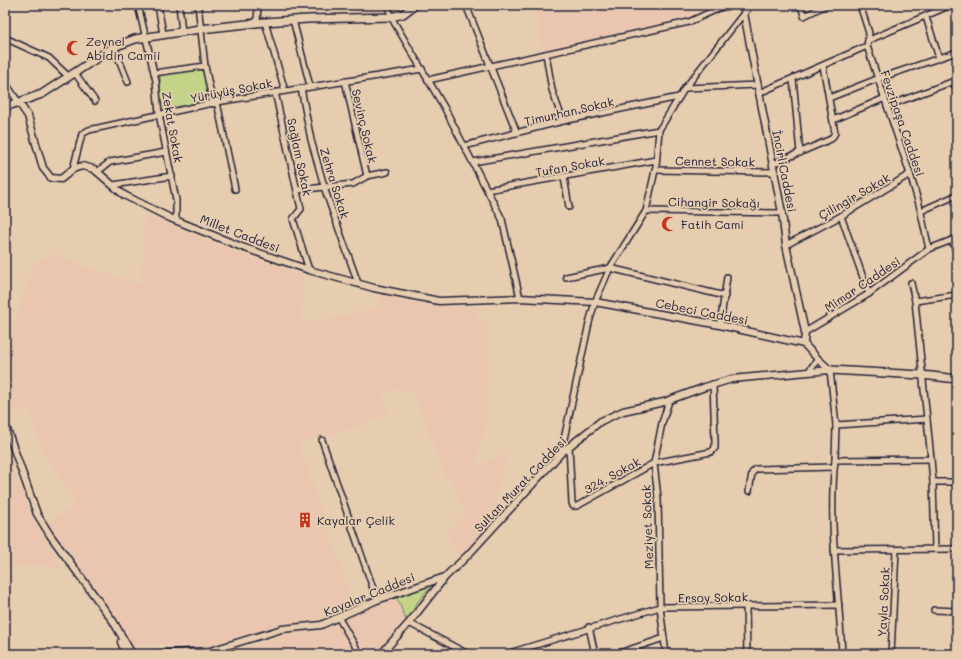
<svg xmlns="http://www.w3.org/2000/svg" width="962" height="659" viewBox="0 0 962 659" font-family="Mali,sans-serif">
  <rect width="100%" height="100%" fill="#e7cdaf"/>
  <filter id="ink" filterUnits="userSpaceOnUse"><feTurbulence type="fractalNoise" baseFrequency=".025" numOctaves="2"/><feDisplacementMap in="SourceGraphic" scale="8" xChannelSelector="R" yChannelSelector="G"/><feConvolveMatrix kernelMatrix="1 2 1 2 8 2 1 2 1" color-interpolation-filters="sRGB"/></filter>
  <g filter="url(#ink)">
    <g fill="#eac6b0">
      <path d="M533,5H690L692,17L543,51Z"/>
      <path d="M145,214L252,258L304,274L302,322L327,320L380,307L377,293L426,304L477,307L478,321H487L489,363L486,425L475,466L508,454L495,504L501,513L459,558L446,534L465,514L451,480H446L413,389L383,391L388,414L344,431L299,443L353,603L324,617L274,627L204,647L187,648L149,642L132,649L117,621L47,524L76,503L40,447L29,407L7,412L5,403V354L34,262L51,254L141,285Z"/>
      <path d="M5,446L30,512L40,532L63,567L5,565Z"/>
      <path d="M397,598L406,623L374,654H225L279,637L324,629L355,614Z"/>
    </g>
    <g fill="#c3d489" stroke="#727b62">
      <path d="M205,67L209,103L161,110L160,73Z"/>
      <path d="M429,585L430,587L416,604L407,622L397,598Z"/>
    </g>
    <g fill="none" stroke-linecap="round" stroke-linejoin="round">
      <g stroke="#22223b" stroke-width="8">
        <g id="minor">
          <path d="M138,5L156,81L159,114L176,200V221"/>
          <path d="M158,5L163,34"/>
          <path d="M179,5L182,32"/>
          <path d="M198,5L205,66L213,104"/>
          <path d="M388,5L391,17L444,107L502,219L520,298"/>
          <path d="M466,5L517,133"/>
          <path d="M801,5L804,16L826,5"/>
          <path d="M860,5L869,33L867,46L910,174L919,204L929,249"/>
          <path d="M926,17L939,58"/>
          <path d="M293,20L310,86"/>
          <path d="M265,22L285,91"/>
          <path d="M257,23L258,5"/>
          <path d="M5,38L49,58L69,77"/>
          <path d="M869,40L951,5"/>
          <path d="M114,47L128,82"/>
          <path d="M546,54L552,90L563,121"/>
          <path d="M75,73L95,101"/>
          <path d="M154,73L205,66"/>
          <path d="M793,79L800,153"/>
          <path d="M428,80L689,22L726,5"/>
          <path d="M345,81L367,176"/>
          <path d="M953,81L957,92"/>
          <path d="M5,82L19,103"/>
          <path d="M301,88L311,140L326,193L358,283"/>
          <path d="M685,88L758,85"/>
          <path d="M275,92L301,209L293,219L309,270"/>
          <path d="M759,93L867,46"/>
          <path d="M829,98L877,79L957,52"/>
          <path d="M217,102L235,189"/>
          <path d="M887,106L957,80"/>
          <path d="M833,120L885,98"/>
          <path d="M464,146L563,121L679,97"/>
          <path d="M473,162L659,130"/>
          <path d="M773,164L831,139L835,133L823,66"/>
          <path d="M73,169L82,134L89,130L217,102L422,69"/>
          <path d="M655,170L775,172"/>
          <path d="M97,172L110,162L166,152"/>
          <path d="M564,177L569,207"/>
          <path d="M113,185L172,176"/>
          <path d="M297,190L353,184L367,176L387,172"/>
          <path d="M487,190L656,160"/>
          <path d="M646,211L782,213"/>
          <path d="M921,211L957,195"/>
          <path d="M841,216L869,294"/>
          <path d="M952,240L957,254"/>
          <path d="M786,245L841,216L910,174"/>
          <path d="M566,277L610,268L725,296"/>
          <path d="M915,301L957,295"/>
          <path d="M720,325L727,277"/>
          <path d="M805,332L867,295L929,249L957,238"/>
          <path d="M830,370L836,425L927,419"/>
          <path d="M808,372L818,359"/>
          <path d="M836,425L835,460L931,459L915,301L911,283"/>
          <path d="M322,440L377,600"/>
          <path d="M569,446L572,503L573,506H577L654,463L711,452L715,448V441L713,384"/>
          <path d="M561,453L589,323L595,302L610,268L646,211L656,166L659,130L685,88L744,13V5"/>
          <path d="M931,459L933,482H957"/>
          <path d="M835,460C828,525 839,590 842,654"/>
          <path d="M933,482L935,549"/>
          <path d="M749,491L752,473L756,469L834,467"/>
          <path d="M834,550L957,549"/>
          <path d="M746,606L747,654"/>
          <path d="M934,610L957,611"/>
          <path d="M338,617L360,654"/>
          <path d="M409,623L468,654"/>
          <path d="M589,627L595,654"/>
          <path d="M506,654L660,607L839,605"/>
          <path d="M616,654L664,638"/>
          <path d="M666,654L660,607L658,498L654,463L662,423L669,401"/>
          <path d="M891,654L896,550"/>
        </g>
      </g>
      <g stroke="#22223b" stroke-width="9">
        <g id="tertiary">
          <path d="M750,5L744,13L782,213L786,245L805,332L804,344"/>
          <path d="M19,103L28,116L43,168L51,178L61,179L73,169L82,166L94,169L124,195L170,218L242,247L309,270L374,288L439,301L520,298L595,302L720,325L804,344"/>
          <path d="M804,344L818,359L830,370"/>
          <path d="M5,424L37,514L50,535L113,621L132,654"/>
          <path d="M121,642L126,654"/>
          <path d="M154,654L210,651L282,629L321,625L377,600L445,577"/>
          <path d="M381,654L409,623L445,577L468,555L561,453L601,421L623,411L664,402L705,387L732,379L830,370"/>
        </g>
      </g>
      <g stroke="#22223b" stroke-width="10">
        <g id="secondary">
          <path d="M5,107L42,94L114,47L135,39L200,29L265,22L308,19L391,17L403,14L415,5"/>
          <path d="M830,370L922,375L957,379"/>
        </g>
      </g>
      <use href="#minor" stroke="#e7cdaf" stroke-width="5"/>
      <use href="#tertiary" stroke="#e7cdaf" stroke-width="6"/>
      <use href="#secondary" stroke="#e7cdaf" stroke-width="7"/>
    </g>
  </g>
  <defs>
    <g id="mosque-bare" transform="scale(1.2)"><path d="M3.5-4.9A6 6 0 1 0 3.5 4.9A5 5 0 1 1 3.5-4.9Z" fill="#c8321e" stroke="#e7cdaf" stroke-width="2.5" paint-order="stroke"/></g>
    <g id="building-bare" transform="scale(1.2)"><path d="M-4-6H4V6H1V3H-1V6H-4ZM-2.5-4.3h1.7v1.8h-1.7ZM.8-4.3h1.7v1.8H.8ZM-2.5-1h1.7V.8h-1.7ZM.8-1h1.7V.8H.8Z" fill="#c8321e" stroke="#e7cdaf" stroke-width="2.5" paint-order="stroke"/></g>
  </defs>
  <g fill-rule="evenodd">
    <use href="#mosque-bare" x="74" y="48"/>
    <use href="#mosque-bare" x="669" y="224"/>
    <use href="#building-bare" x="305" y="520"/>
  </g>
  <g text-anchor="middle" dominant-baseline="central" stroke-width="3.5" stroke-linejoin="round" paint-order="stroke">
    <g font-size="12" fill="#22223b" stroke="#e7cdaf" text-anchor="start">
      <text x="86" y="41">Zeynel<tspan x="86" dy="14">Abidin Camii</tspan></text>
      <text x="681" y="224">Fatih Cami</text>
      <text x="317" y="520">Kayalar Çelik</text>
    </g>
    <g font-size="12" fill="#22223b" stroke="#e7cdaf">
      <text transform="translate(231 90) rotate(-11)">Yürüyüş Sokak</text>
      <text transform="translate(569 111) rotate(-13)">Timurhan Sokak</text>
      <text transform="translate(903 123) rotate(71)">Fevzipaşa Caddesi</text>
      <text transform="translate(365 126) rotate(77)">Sevinç Sokak</text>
      <text transform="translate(173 127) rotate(80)">Zekat Sokak</text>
      <text transform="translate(300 157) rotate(78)">Sağlam Sokak</text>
      <text transform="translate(715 161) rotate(1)">Cennet Sokak</text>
      <text transform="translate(570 166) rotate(-10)">Tufan Sokak</text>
      <text transform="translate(785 171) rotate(79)">İncirliCaddesi</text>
      <text transform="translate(335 183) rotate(73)">Zehra Sokak</text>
      <text transform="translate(854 196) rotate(-30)">Çilingir Sokak</text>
      <text transform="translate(714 202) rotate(1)">Cihangir Sokağı</text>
      <text transform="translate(240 233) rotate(21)">Millet Caddesi</text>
      <text transform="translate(862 284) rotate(-34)">Mimar Caddesi</text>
      <text transform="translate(702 311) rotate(11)">Cebeci Caddesi</text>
      <text transform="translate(612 475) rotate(-29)">324. Sokak</text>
      <text transform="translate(520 484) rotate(-46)">Sultan Murat Caddesi</text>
      <text transform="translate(647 527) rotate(-92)">Meziyet Sokak</text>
      <text transform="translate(369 594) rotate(-22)">Kayalar Caddesi</text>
      <text transform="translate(713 597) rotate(-1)">Ersoy Sokak</text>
      <text transform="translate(883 602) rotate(-87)">Yayla Sokak</text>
    </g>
  </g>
  <rect width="962" height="659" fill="none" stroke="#e7cdaf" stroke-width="20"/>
  <rect x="10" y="10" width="942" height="639" fill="none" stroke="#22223b" stroke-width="1.5" filter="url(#ink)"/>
</svg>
